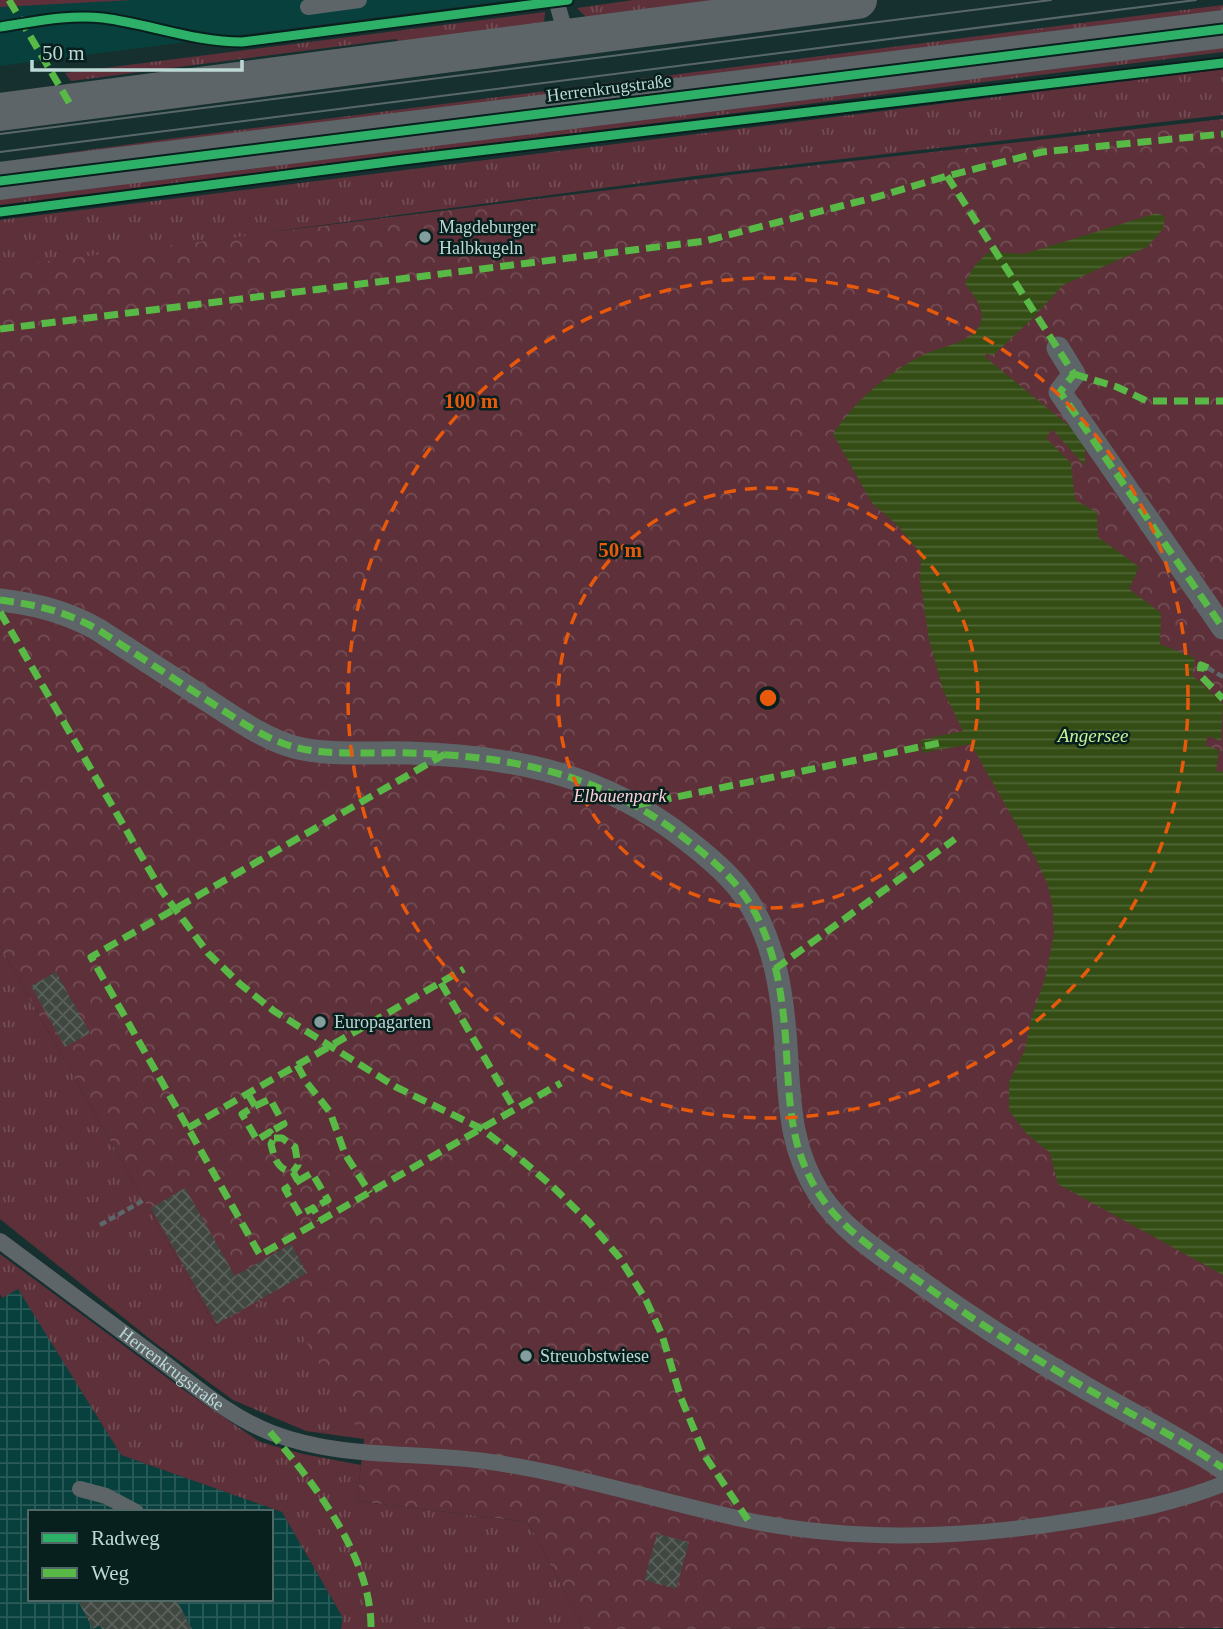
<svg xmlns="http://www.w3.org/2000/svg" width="1223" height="1629" viewBox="0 0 1223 1629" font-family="Georgia,serif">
  <defs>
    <pattern id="industrial-grid" width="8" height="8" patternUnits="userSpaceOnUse" patternTransform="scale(1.75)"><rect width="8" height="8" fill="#08403d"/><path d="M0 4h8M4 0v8" fill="none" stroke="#2a5b58"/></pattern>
    <pattern id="grass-tufts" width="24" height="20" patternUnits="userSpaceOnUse" patternTransform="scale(1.75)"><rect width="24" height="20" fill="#5e3039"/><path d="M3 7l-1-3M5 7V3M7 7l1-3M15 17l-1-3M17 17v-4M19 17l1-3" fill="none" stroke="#734d55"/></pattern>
    <pattern id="park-crowns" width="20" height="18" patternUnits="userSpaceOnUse" patternTransform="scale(1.75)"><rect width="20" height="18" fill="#5e3039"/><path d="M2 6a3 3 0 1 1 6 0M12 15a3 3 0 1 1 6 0" fill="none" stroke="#734d55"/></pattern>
    <pattern id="water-rules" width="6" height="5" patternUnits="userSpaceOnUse" patternTransform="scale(1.75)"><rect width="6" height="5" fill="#344d14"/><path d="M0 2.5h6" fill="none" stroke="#4f6635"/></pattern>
    <pattern id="building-cross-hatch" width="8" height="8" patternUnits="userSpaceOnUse" patternTransform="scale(1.75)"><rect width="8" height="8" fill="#404741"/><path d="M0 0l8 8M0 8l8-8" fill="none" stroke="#5a615c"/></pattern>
  </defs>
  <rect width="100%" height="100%" fill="#16302f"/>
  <path fill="#08403d" d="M0,0H511L0,66Z"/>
  <path fill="url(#industrial-grid)" fill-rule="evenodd" d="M18,1288L121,1455L282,1512L343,1618L341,1629H0V1299ZM30,1512H271V1599H30Z"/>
  <g fill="url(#grass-tufts)">
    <path d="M0,0H133L0,7Z"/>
    <path d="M633,0H715L587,18L577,8Z"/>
    <path d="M1223,5V13L0,162L168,139Z"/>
    <path d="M545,12L544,23L399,42L396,39L71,81L65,73Z"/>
    <path d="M1223,43V52L0,205V196Z"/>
    <path d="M1223,69V115L695,176L262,233L756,172L0,323V220Z"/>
    <path d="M0,946L215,1326L294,1280L364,1439L306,1431L233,1400L155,1343L0,1219Z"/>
    <path d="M0,1254L181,1388L260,1442L303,1454L361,1465L357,1501L528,1522L584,1629H341L343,1618L282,1512L121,1455L18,1289L2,1298L0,1294Z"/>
  </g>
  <path fill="url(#park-crowns)" d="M1223,119V1628L584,1629L528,1522L357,1501L364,1439L277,1293L215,1326L0,946V267L756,172Z"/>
  <path fill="url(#water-rules)" d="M1157,213L1165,217L1163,229L1147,247L1063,285L1033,318L992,356L987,353L984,356L1085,439V466L1052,429L1046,438L1071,463L1075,500L1097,512L1098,537L1139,567L1129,589L1161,613L1160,644L1195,658L1192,675L1223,704L1221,741L1208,736L1205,745L1219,750L1216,771L1223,772V1275L1058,1184L1050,1153L1026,1133L1009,1110V1082L1025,1050L1031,1019L1045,979L1054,934L1053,909L1048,885L1037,861L971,744L922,753L920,740L963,731L943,690L929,639L920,579L921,562L918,550L896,524L872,503L833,434C855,401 886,374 921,356C938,347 975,343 981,322C985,306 972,295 965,283L973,268L986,254L992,252L1024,254Z"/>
  <g fill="url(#building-cross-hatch)">
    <path d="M56,972L90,1033L65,1047L31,986Z"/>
    <path d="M185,1188L235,1276L291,1244L307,1273L217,1324L151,1208Z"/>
    <path d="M657,1534L689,1542L676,1589L644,1580Z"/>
    <path d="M77,1599H176L192,1629H102L100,1625L93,1629Z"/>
  </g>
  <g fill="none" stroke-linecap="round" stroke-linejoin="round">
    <g stroke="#5d6769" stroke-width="4.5" stroke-dasharray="7 3.5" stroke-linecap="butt">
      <path d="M1208,668L1223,677"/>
      <path d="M100,1225L144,1200"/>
    </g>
    <g stroke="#5d6569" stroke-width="16">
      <path d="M556,0L567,38"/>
      <path d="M308,7L359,0"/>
      <path id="s1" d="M0,1241C54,1281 108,1321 163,1362C196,1387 232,1418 272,1433C342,1460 418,1451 491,1462C578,1475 661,1502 746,1520C855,1543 969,1538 1078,1520C1127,1512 1176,1503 1223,1484"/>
      <path d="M80,1489L106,1496L136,1512"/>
    </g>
    <g stroke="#5d6569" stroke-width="23">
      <path d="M1058,348L1074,374L1060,392L1223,628"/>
      <path d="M0,600C38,605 64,611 97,629C134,653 170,676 207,700C234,717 262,738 294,747C325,756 375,752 409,753C513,756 604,774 688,841C706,855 724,870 738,887C777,935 784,1003 787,1062C790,1111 792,1151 819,1194C842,1230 882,1255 916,1279C970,1318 1027,1354 1084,1387C1130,1414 1179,1438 1223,1468"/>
    </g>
    <g stroke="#5d6569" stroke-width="38">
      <path d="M0,112L858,0"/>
      <path d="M0,181L1223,29"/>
    </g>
    <g stroke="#5a6769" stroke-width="2">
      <path d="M0,134L1051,0"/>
      <path d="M0,152L1196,0"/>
    </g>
    <g stroke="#58b947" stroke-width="7" stroke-dasharray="14 7" stroke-linecap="butt">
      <path d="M9,0L70,104"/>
      <path d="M947,176L1074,374L1060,392L1223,628"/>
      <path d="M0,329L705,241L880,196L947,176L1042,152L1223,134"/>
      <path d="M1074,374L1117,387L1147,401H1223"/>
      <path d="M0,600C38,605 64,611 97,629C134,653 170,676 207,700C234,717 262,738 294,747C325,756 375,752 409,753C513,756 604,774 688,841C706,855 724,870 738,887C777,935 784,1003 787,1062C790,1111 792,1151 819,1194C842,1230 882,1255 916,1279C970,1318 1027,1354 1084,1387C1130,1414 1179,1438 1223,1468"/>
      <path d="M0,612L161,890L208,953L240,984L274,1011L396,1087L482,1129L517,1156L552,1186L589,1222L619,1257L646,1300L662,1335L681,1398L705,1456L748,1520"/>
      <path d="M1208,668L1201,665L1200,675L1223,699"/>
      <path d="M445,754L91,957L260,1255L561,1083"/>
      <path d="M637,805L939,743"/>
      <path d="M775,969L955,839"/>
      <path d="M441,983L515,1110"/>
      <path d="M297,1065L307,1083L330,1112L345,1154L370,1193"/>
      <path d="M248,1094L255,1106L242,1114L257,1140L270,1132L274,1138L271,1144C274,1157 277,1170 293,1172L298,1181L285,1189L300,1215L313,1208L320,1220"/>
      <path d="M255,1106L270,1099L284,1124L270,1132"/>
      <path d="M188,1128L464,969"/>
      <path d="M274,1138H282L295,1147L298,1165L293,1172"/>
      <path d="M298,1181L312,1173L328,1200L313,1208"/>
      <path d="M270,1432C315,1484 372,1558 371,1629"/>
    </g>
    <g stroke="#071f1d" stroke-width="13">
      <g id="cycleway">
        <path d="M0,27C34,22 68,14 103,18C150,24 194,42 242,42L568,0"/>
        <path d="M0,181L1223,29"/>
        <path d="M0,212L403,160L1223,63"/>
      </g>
    </g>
    <use href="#cycleway" stroke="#2db169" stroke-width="9"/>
  </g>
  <g fill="none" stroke="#e8590c" stroke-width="3.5" stroke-dasharray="12 9">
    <circle cx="768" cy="698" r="210"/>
    <circle cx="768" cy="698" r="420"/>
  </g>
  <g fill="#839e9c" stroke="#071f1d" stroke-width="2.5">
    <circle cx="425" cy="237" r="7"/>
    <circle cx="320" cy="1022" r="7"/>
    <circle cx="526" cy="1356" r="7"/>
  </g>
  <g text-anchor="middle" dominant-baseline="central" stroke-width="5" stroke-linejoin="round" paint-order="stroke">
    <g font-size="18" fill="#bdd9d6" stroke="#071f1d">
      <text transform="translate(609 88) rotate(-7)">Herrenkrugstraße</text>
      <text stroke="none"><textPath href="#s1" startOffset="214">Herrenkrugstraße</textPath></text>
    </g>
    <g font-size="18" fill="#bdd9d6" stroke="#071f1d" text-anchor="start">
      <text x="439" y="227">Magdeburger<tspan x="439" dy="21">Halbkugeln</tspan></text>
      <text x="334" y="1022">Europagarten</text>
      <text x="540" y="1356">Streuobstwiese</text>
    </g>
    <g font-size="18" font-style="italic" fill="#fcd0d6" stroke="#071f1d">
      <text x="620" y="796">Elbauenpark</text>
    </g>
    <g font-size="19" font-style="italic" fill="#c7f298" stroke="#071f1d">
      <text x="1093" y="735">Angersee</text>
    </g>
  </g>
  <circle cx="768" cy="698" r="10" fill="#e8590c" stroke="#071f1d" stroke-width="3.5"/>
  <g font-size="21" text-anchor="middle" font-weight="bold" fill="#e8590c" stroke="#071f1d" stroke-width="5" stroke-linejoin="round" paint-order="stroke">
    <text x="471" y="408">100 m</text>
    <text x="620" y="557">50 m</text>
  </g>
  <rect x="28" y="1510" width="245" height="91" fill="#071f1d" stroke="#506967" stroke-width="2"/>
  <rect x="42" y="1533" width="35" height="10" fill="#2db169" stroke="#506967" stroke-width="2"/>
  <text x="91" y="1545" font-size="21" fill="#bdd9d6">Radweg</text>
  <rect x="42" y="1568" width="35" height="10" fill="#58b947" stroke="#506967" stroke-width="2"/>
  <text x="91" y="1580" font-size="21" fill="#bdd9d6">Weg</text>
  <path d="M32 60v10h210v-10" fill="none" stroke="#bdd9d6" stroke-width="3.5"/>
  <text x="42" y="60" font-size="21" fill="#bdd9d6" stroke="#071f1d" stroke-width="5" paint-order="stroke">50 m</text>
</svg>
